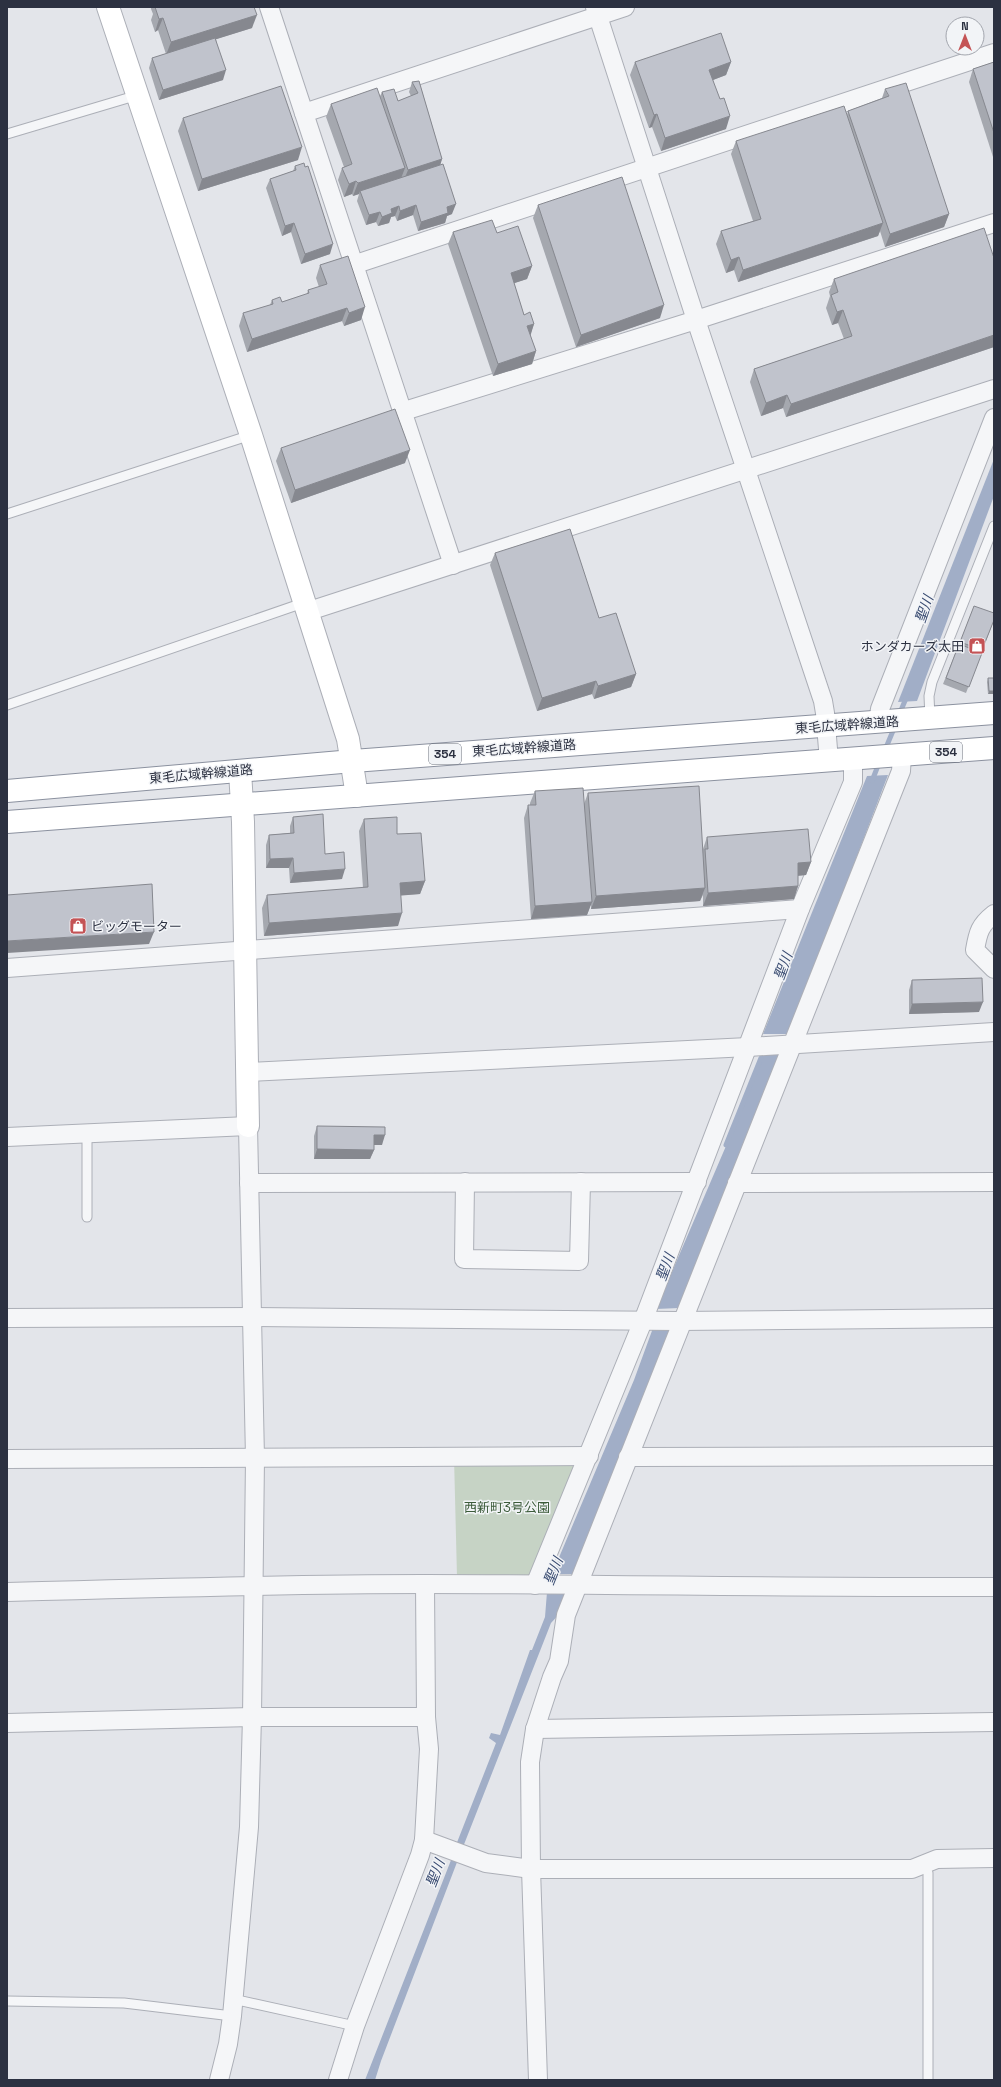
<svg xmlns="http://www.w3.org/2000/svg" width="1001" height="2087" viewBox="0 0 1001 2087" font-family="'Space Grotesk','Noto Sans JP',sans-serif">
  <rect width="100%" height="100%" fill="#e3e5ea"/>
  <path fill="#c6d3c5" d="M583,1456L533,1576L457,1577L454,1457Z"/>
  <g fill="#a1aec7">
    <path d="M994,459V496L917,701L898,702Z"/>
    <path d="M888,775L789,1034H763L867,776Z"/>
    <path d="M782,1052L679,1308L656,1309L729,1139L763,1053Z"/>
    <path d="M653,1328H675L578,1574H552L634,1380Z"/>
    <path d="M547,1592H573L562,1611L551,1623L463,1847L456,1845L496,1743L489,1738L491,1733L500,1735L530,1650H532L545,1617Z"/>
    <path d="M453,1855L459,1857L381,2061L375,2080H365Z"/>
  </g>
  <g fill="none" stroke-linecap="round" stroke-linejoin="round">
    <g stroke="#a1aec7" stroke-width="5">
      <path d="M899,715L907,696"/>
      <path d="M885,750L895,726"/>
      <path d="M872,781L879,763"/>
      <path d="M726,1145L761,1058"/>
    </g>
    <g stroke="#acafb7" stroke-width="11">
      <g id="lane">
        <path d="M7,134L138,95"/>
        <path d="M7,514L251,435"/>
        <path d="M7,705L303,603"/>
        <path d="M930,718L929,696L932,682L994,526"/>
        <path d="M87,1133V1217"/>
        <path d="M924,1864L928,1873V2080"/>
        <path d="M233,1999L355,2026"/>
        <path d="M7,2001L124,2003L232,2016"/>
      </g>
    </g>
    <g stroke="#acafb7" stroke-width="20">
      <g id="street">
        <path d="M269,7L453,565"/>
        <path d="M595,7L696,320L823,701L825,713L829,761"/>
        <path d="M304,113L625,7"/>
        <path d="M353,265L994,53"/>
        <path d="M401,412L696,320L994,223"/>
        <path d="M306,612L994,389"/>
        <path d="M878,722L880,709L994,418"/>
        <path d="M994,914C980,925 978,932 975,950L994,969"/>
        <path d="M7,968L800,909"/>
        <path d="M247,1072L748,1047L994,1032"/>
        <path d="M7,1137L248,1126L255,1458L252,1717L249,1827L232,2016L228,2044L219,2080"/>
        <path d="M465,1182L464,1259L579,1261L581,1182"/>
        <path d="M249,1183L697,1182"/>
        <path d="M737,1183L994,1182"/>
        <path d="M7,1318L252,1317L678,1321L994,1318"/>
        <path d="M628,1457L994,1456"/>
        <path d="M7,1459L589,1456"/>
        <path d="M535,1585L643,1321L800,909L853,782V759"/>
        <path d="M7,1592C146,1588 285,1584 424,1584C614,1584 804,1588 994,1587"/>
        <path d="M7,1723L252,1717H426"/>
        <path d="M535,1729L994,1722"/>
        <path d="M424,1840L486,1863L531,1869H912L937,1859L994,1858"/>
        <path d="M338,2080L355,2026L420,1855L424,1840L429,1749L426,1717L425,1584"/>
        <path d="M538,2080L531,1869L530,1762L535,1729L552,1677L559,1661L566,1615L901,771L902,756"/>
      </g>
    </g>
    <g stroke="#acafb7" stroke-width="24">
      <g id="secondary">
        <path d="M108,7L251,435L348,739L357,796"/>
        <path d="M240,771L243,822L248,1126"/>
      </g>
    </g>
    <g stroke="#8b919f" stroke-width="24">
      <g id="highway">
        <path d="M7,791L353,761L994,713"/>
        <path d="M7,822L994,748"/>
      </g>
    </g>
    <use href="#lane" stroke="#f5f6f8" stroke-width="9"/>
    <use href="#street" stroke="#f5f6f8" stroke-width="18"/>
    <use href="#secondary" stroke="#fff" stroke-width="22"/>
    <use href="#highway" stroke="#fff" stroke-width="22"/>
  </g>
  <g fill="#a5a8af">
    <path d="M151,7H254L252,28L216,39L223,80L159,100L149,68L152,58L166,54L158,30L155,32L151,20L153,14L151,9Z"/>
    <path d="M635,62H731L726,75L713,80L726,129L661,151L652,127L649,128L630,75Z"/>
    <path d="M994,62V160L969,82L973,69Z"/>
    <path d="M419,81L442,159L440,165L452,214L447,216L445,223L418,231L413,215L397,221L395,216L391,217L389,223L378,226L376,222L366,225L357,201L359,194L353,196L352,194L344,197L338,180L342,168L344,167L326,117L331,104L380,96L382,92L398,101L411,96L409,92L412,82Z"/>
    <path d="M885,89L949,214L944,227L885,247L880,231L878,236L738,282L734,270L726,273L716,244L721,231L753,221L731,154L736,141L847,115L848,111L882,98Z"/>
    <path d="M183,118L298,160L198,191L178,131Z"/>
    <path d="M295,166L330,254L301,264L291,232L282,236L266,188L270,179L293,171Z"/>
    <path d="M538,205L660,318L576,347L533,218Z"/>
    <path d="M453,232L497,233L532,266L527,279L514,283L524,315L534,324L530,335L536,351L532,364L493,376L448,244Z"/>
    <path d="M994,258V347L786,417L783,408L761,416L750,382L754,369L844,339L838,323L832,325L826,308L830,296L829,292L834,279Z"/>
    <path d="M320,265L361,320L344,326L342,321L247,352L239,326L243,313L270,305L272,300L282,302L307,294L308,290L319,287L316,278Z"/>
    <path d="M281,448L405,463L291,503L276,461Z"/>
    <path d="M495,553L599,618L636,674L631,687L594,699L592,694L537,711L490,565Z"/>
    <path d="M974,606L994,620L966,693L943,684L959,644V645Z"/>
    <path d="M988,678H994L988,694L987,682Z"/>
    <path d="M535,791L584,804L588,793L703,849L707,837L811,862L806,875L798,876V886L794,899L703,906V895L700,901L591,909V904L587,915L531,919L524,818L528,805H530V803Z"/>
    <path d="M293,817L325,854L342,879L290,883L289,868H266V845L269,835L290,833V826Z"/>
    <path d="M364,819L397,834L425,881L420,894L401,895L398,926L264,936L262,908L267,895L363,888L359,831Z"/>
    <path d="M912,980L979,1012L909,1014V990Z"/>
    <path d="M317,1126L382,1145H374V1150L370,1159H314V1136Z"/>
  </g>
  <g fill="#86888f">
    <path d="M257,15L252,28L166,55L171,42Z"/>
    <path d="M163,18L158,30L155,32L159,19Z"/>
    <path d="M731,62L726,75L705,83L709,70Z"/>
    <path d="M226,70L223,80L159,100L163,90Z"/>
    <path d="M657,114L652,127L649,128L654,115Z"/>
    <path d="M730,116L726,129L661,151L665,138Z"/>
    <path d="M302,147L298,160L198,191L202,179Z"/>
    <path d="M442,159L439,169L404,180L408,170Z"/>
    <path d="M405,168L400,181L360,191L359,194L353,196L358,183Z"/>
    <path d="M356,181L352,194L344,197L349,184Z"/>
    <path d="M456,204L452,214L447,216L445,223L418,231L421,222L447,207Z"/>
    <path d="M416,205L413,215L397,221L400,211Z"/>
    <path d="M399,206L395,216L391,217L389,223L378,226L382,217L391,209Z"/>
    <path d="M380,212L376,222L366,225L369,215Z"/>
    <path d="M949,214L944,227L885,247L890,234Z"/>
    <path d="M294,223L291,232L282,236L285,226Z"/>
    <path d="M883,223L878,236L738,282L743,270Z"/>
    <path d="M333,244L330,254L301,264L305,254Z"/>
    <path d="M739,257L734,270L726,273L731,260Z"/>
    <path d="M532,266L527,279L506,286L511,273Z"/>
    <path d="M664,305L660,318L576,347L581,335Z"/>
    <path d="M365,307L361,320L344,326L349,313Z"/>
    <path d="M347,308L342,321L247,352L252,339Z"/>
    <path d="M843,310L838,323L832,325L837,312Z"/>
    <path d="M534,324L530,337L527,326Z"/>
    <path d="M994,335V347L786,417L791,404Z"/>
    <path d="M536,351L532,364L493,376L498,364Z"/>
    <path d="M787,395L783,408L761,416L766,403Z"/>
    <path d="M410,450L405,463L291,503L295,490Z"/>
    <path d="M636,674L631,687L594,699L598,686Z"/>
    <path d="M596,681L592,694L537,711L542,698Z"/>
    <path d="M989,691H994V694H988Z"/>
    <path d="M293,858L289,868H266L270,859Z"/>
    <path d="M811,862L806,875L793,876L798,863Z"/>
    <path d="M345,869L342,879L290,883L294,873Z"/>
    <path d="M425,881L420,894L396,896L400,883Z"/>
    <path d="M798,886L794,899L703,906L708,893Z"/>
    <path d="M705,888L700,901L591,909L596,896Z"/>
    <path d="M592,902L587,915L531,919L535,906Z"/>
    <path d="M402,913L398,926L264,936L269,923Z"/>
    <path d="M154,932L149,944L7,953V941Z"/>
    <path d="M983,1002L979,1012L909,1014L912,1004Z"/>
    <path d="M374,1135H385L382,1145H370Z"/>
    <path d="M317,1149L374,1150L370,1159H314Z"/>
  </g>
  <g fill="#c0c3cc" stroke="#86888f">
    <path d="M155,7H254L257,15L171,42L163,18L159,19Z"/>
    <path d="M721,33L731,62L709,70L720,99L724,98L730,116L665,138L657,114L654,115L635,62Z"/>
    <path d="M215,38L226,70L163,90L152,58Z"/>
    <path d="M994,62V133L973,69Z"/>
    <path d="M419,81L442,159L408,170L382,92L394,89L398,101L418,93L412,82Z"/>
    <path d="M906,83L949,214L890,234L848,111L889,96L885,89Z"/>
    <path d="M281,86L302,147L202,179L183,118Z"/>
    <path d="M377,88L405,168L358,183L356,181L349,184L342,168L352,164L331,104Z"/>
    <path d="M844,106L883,223L743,270L739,257L731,260L721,231L761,219L736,141Z"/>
    <path d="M304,163L305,167L308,166L333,244L305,254L294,223L285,226L270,179L296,170L295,166Z"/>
    <path d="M443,164L456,204L447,207L448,213L421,222L416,205L400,211L399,206L391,209L392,213L382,217L380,212L369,215L360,191Z"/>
    <path d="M622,177L664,305L581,335L538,205Z"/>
    <path d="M492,220L497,233L518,226L532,266L511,273L524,315L530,312L534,324L527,326L536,351L498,364L453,232Z"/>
    <path d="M984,228L994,258V335L791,404L787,395L766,403L754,369L852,336L843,310L837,312L831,295L838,292L834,279Z"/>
    <path d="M348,256L365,307L349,313L347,308L252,339L243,313L273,304L272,300L280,297L282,302L309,293L308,290L327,284L320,265Z"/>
    <path d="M395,409L410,450L295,490L281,448Z"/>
    <path d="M570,529L599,618L616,613L636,674L598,686L596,681L542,698L495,553Z"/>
    <path d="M974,606L994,613V620L982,650L960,642Z"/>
    <path d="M959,644L982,653L969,687L946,678Z"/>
    <path d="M988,678H994V691H989Z"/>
    <path d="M699,786L705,888L596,896L588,793Z"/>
    <path d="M583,788L592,902L535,906L528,805H536L535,791Z"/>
    <path d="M323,814L325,854L344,852L345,869L294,873L293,858L270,859L269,835L294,833L293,817Z"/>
    <path d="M397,817V834L421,833L425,881L400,883L402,913L269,923L267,895L368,887L364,819Z"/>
    <path d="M808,829L811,862L798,863V886L708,893L705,849H708L707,837Z"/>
    <path d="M152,884L154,932L7,941V895Z"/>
    <path d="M982,978L983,1002L912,1004V980Z"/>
    <path d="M317,1126L385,1127V1135H374V1150L317,1149Z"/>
  </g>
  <defs>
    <g id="shop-square" transform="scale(0.9)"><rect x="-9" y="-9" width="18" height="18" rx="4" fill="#c45355" stroke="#f2f4f7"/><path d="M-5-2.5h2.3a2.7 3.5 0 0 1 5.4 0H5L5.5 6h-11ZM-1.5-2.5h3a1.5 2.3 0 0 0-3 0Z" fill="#fff"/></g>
  </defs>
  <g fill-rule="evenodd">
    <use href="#shop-square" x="977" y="646"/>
    <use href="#shop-square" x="78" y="926"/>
  </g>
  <g text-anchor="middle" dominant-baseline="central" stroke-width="3" stroke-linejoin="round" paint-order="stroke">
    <g fill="#f2f4f7" stroke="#676c78" stroke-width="1">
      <rect x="930" y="742" width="32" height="20" rx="3"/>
      <rect x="429" y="744" width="32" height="20" rx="3"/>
    </g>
    <g font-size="12" font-weight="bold" fill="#2c3141">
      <text x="946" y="752">354</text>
      <text x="445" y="754">354</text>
    </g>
    <g font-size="13" fill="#2c3141" stroke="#f2f4f7" text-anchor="end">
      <text x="964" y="646">ホンダカーズ太田</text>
      <text x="91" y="926" text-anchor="start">ビッグモーター</text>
    </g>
    <g font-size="13" fill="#2c3141" stroke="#f2f4f7">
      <text transform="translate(847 725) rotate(-4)">東毛広域幹線道路</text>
      <text transform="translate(524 748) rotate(-4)">東毛広域幹線道路</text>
      <text transform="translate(201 774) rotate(-5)">東毛広域幹線道路</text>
    </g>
    <g font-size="13" fill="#3c5b3a" stroke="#f2f4f7">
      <text x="507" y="1507">西新町3号公園</text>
    </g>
    <g font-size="14" font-style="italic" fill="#394b71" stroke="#f2f4f7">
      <text transform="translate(924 609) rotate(-71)">聖川</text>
      <text transform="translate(783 966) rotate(-70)">聖川</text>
      <text transform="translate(665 1267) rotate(-70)">聖川</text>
      <text transform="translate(553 1571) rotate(-68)">聖川</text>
      <text transform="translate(435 1873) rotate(-69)">聖川</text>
    </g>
  </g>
  <rect width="1001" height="2087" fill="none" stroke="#2c3141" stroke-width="16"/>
  <g transform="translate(965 36)"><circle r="19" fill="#f2f4f7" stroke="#a3a6ae"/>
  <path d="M0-3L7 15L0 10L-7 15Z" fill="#c45355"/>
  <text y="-6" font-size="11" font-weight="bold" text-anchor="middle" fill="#2c3141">N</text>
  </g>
</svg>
